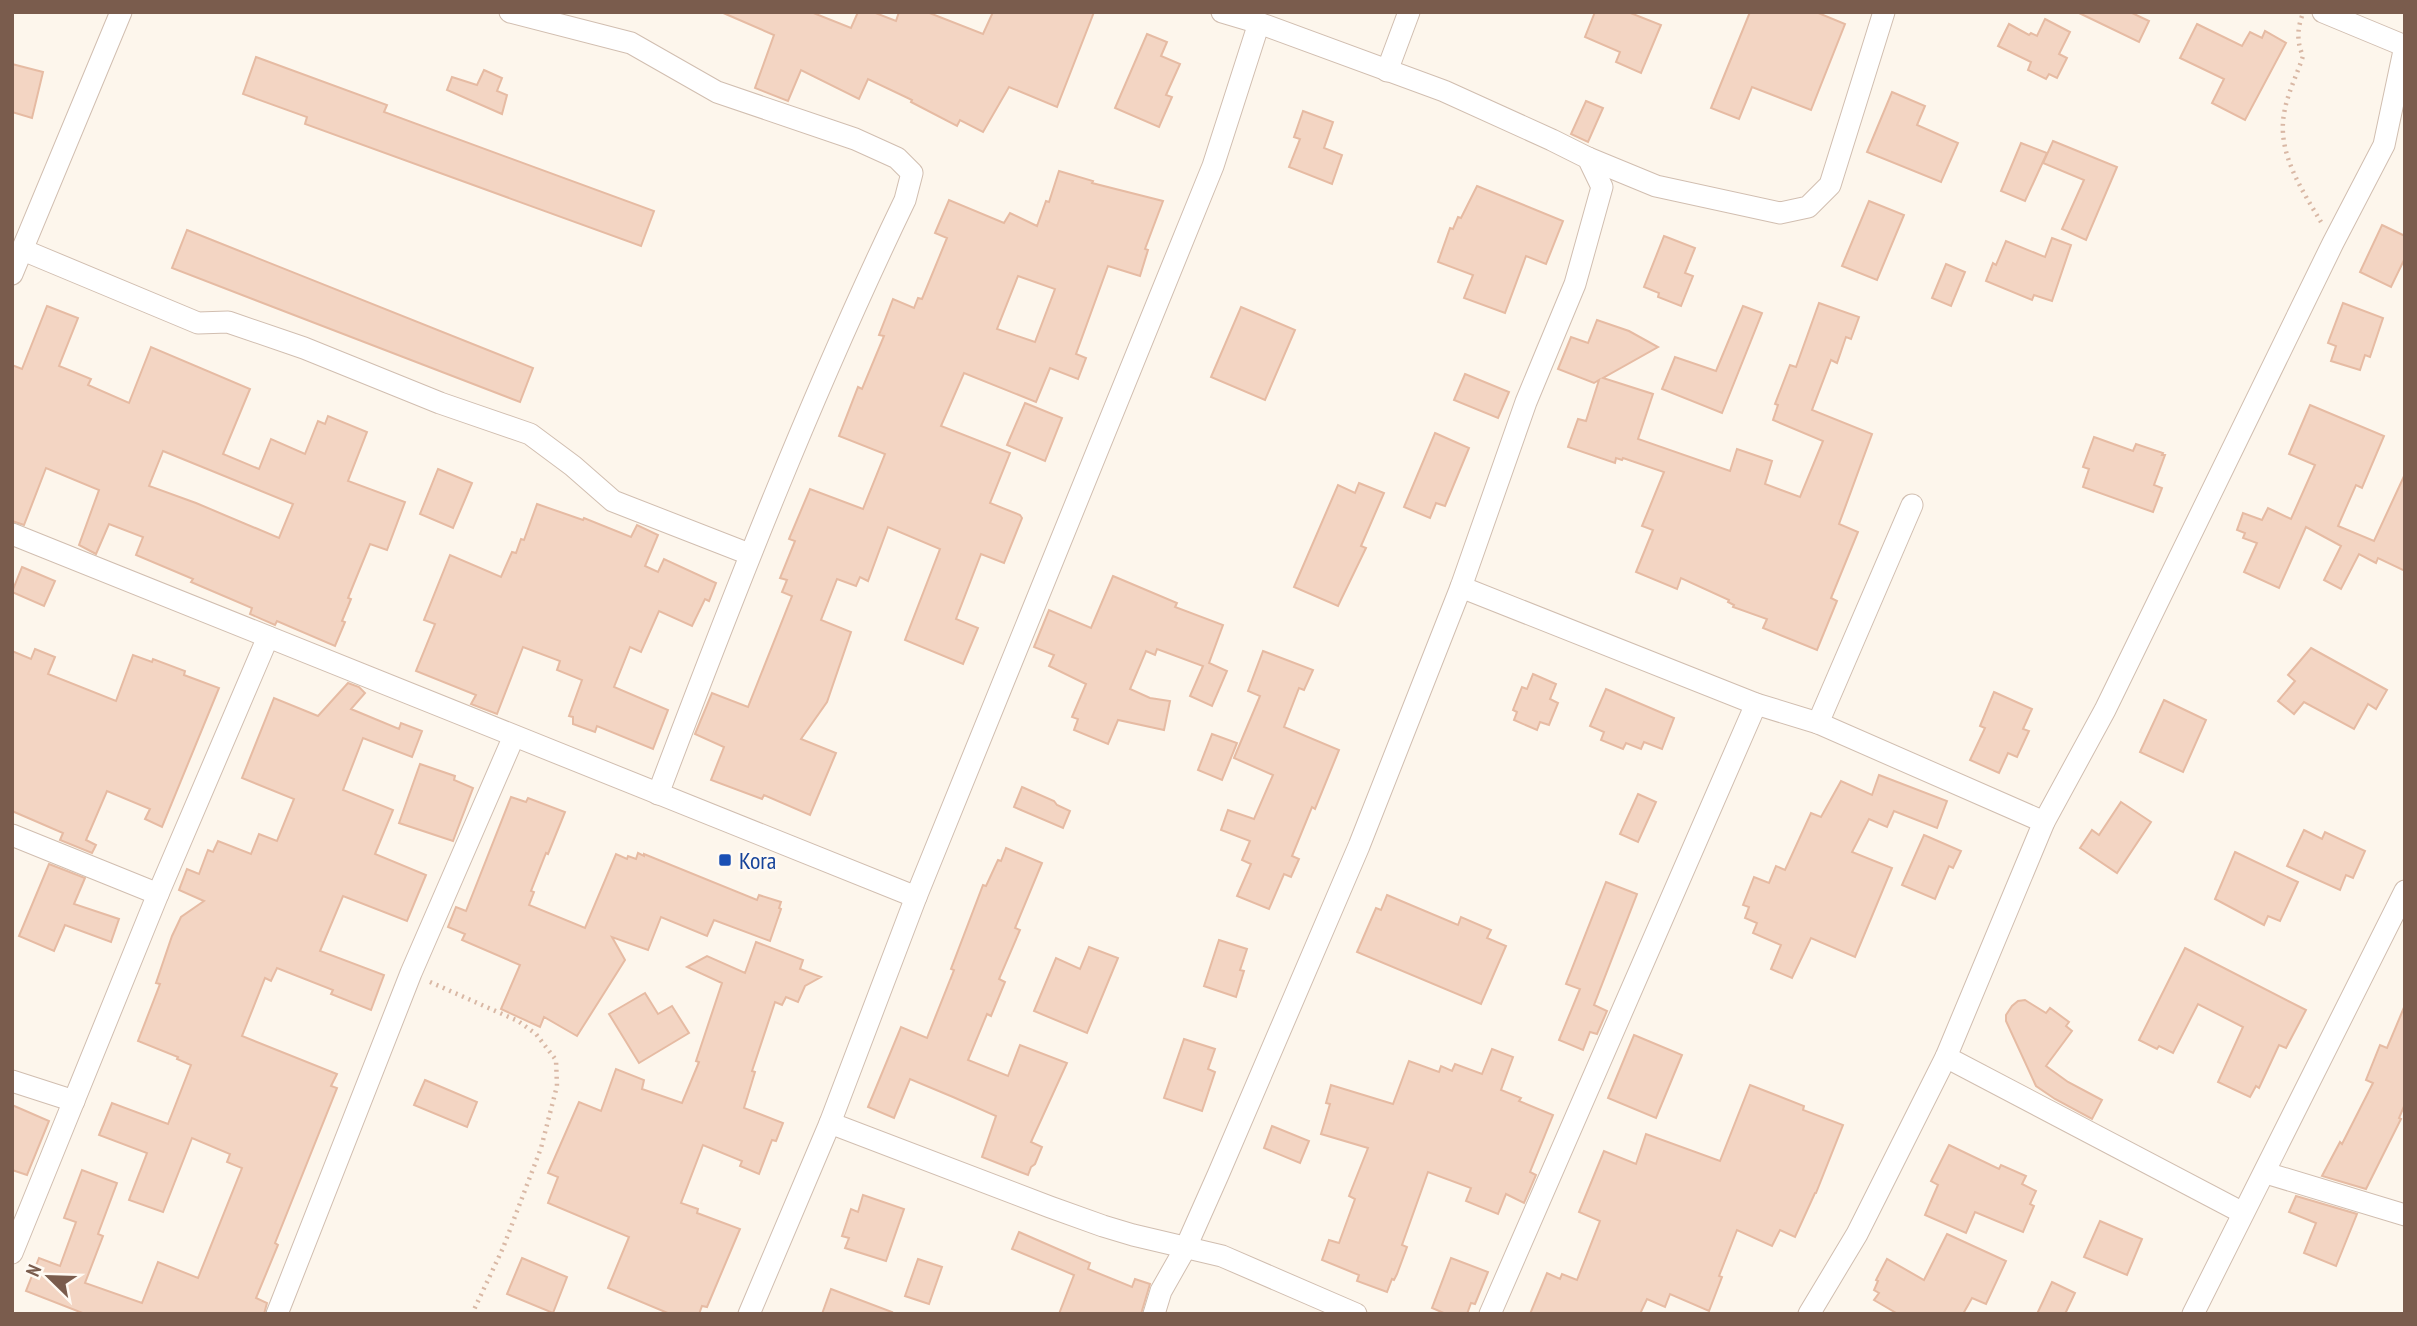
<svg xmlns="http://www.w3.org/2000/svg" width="2417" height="1326" viewBox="0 0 2417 1326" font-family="'PT Sans Narrow',sans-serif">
  <rect width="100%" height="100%" fill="#fdf6ec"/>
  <g fill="#f3d5c3" stroke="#e6bba3" stroke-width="2" fill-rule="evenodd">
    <path d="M721,12H811L851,28L858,12H873L896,21L899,12H927L983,34L993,12H1094L1057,107L1009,87L983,132L960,120L957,126L911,102L912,100L868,79L859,99L801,70L788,101L755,88L774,35Z"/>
    <path d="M1595,12H1628L1661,25L1641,73L1616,62L1620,52L1585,37Z"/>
    <path d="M1750,12H1816L1845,24L1811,110L1752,87L1739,119L1711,108Z"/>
    <path d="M2077,12H2130L2149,21L2139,42Z"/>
    <path d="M2045,19L2070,32L2059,54L2067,58L2057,78L2049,74L2046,79L2028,70L2031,62L1998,46L2009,24L2029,35L2031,33L2037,36Z"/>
    <path d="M2197,24L2242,46L2250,32L2262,38L2265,31L2286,43L2245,120L2212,103L2224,79L2180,58Z"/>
    <path d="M1147,34L1167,42L1161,56L1180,64L1166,95L1172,97L1159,127L1115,108Z"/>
    <path d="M256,57L387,105L384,112L654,211L641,246L305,124L307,117L243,94Z"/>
    <path d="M12,64L43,72L32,118L12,112Z"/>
    <path d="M484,70L502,78L497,91L507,95L502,114L447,90L452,77L477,85Z"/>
    <path d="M1892,92L1925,106L1917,125L1958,143L1941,182L1867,152Z"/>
    <path d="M1586,101L1603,108L1588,142L1571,134Z"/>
    <path d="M1303,111L1333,122L1324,148L1342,155L1332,184L1289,167L1300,139L1294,137Z"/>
    <path d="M2053,141L2117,167L2086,240L2062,229L2084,180L2043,163Z"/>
    <path d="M2021,143L2047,153L2025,201L2001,191Z"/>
    <path d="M1059,171L1093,181L1092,183L1163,201L1145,249L1148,250L1140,276L1108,266L1076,354L1086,358L1078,379L1050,368L1036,402L964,373L941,426L1010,453L990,503L1020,515L1022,518L1004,563L981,554L956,619L978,628L963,664L905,640L940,549L888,527L868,581L860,577L856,586L837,579L821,620L851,632L827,702L801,739L836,753L810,815L764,795L762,799L711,780L724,747L695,734L712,693L748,707L792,596L782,592L787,580L780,578L795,541L789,539L810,489L863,509L885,454L839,436L858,387L862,389L884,336L879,335L893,299L914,308L918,298L922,299L947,238L935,233L949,200L1004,223L1010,213L1037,226L1046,201L1049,202ZM1018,276L1055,289L1035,342L997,329Z"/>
    <path d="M1477,186L1563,221L1546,264L1526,256L1505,313L1464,298L1473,275L1438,262L1450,228L1453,229L1458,217L1461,218Z"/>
    <path d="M1869,201L1904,215L1877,280L1842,266Z"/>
    <path d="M2382,225L2405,236V258L2391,287L2360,272Z"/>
    <path d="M187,230L533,368L520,402L172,268Z"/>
    <path d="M1664,236L1695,248L1685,273L1693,276L1681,306L1658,297L1659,293L1644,287Z"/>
    <path d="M2052,238L2071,245L2052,301L2034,295L2032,300L1986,281L1993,263L1996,265L2006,241L2045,257Z"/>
    <path d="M1946,264L1965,272L1951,306L1932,298Z"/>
    <path d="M1819,303L1859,317L1851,339L1846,337L1837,363L1831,360L1812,410L1872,434L1839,524L1858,532L1831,598L1837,601L1817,650L1763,628L1767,619L1733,607L1734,605L1728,602L1729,600L1681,578L1677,589L1636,572L1653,530L1642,526L1664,472L1623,458L1622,460L1616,458L1615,463L1568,447L1578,419L1586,421L1599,380L1594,383L1558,369L1571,337L1588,343L1597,320L1629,331L1658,347L1603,378L1653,394L1638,439L1730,471L1737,449L1772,461L1765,484L1800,497L1823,441L1773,420L1778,405L1775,404L1790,365L1796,367Z"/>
    <path d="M2343,303L2383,318L2370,357L2365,355L2360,370L2331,361L2336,346L2328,343Z"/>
    <path d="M47,306L78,318L59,366L91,379L88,385L129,403L151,347L250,389L223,454L259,469L271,439L305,454L318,421L325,424L328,416L367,432L348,481L405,502L387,550L370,544L348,598L351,599L342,621L345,622L335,646L277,621L275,625L250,614L252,608L191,582L193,579L136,555L143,537L109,524L96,554L79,545L99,490L46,468L24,525L12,521V365L22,369ZM163,451L293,504L279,538L196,503L149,486Z"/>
    <path d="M1743,306L1762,313L1722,413L1662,389L1675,357L1716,371Z"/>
    <path d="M1241,307L1295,330L1265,400L1211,377Z"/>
    <path d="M1465,374L1509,392L1498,418L1454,400Z"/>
    <path d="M1025,403L1062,418L1045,461L1007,445Z"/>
    <path d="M2310,405L2384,436L2362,488L2356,485L2338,526L2374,541L2405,474V571L2378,558L2376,563L2359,554L2341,589L2324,580L2341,546L2306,527L2279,588L2244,572L2257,543L2243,538L2245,533L2237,530L2243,513L2262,520L2268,508L2291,519L2315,465L2289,454Z"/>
    <path d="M1435,433L1469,448L1445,506L1436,503L1430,518L1404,507Z"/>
    <path d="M2094,437L2133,451L2136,444L2163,453L2162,455H2165L2154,485L2162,488L2153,512L2083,487L2089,469L2083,467Z"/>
    <path d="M438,469L472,483L453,528L420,514Z"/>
    <path d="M1359,483L1384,493L1361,546L1366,548L1338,606L1294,587L1338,485L1355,493Z"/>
    <path d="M537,504L583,520L584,518L631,537L637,525L658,535L645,566L658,572L664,559L716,583L709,601L705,599L692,626L659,611L641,652L630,647L614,687L668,710L653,749L597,726L595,732L573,724V717L569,716L582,680L557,670L560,661L523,647L497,714L471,704L476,695L416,671L435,624L424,620L450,555L501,577L512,552L516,553L521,539L524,540Z"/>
    <path d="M22,567L55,581L44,606L12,592Z"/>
    <path d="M1113,576L1177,603L1175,607L1223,625L1209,663L1227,671L1212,706L1190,696L1203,666L1157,649L1155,655L1146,651L1130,689L1150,698L1170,701L1164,730L1118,720L1108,744L1074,730L1078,719L1072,717L1086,684L1049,666L1054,655L1034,647L1049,610L1091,628Z"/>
    <path d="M2311,648L2387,690L2376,709L2368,704L2354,729L2304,702L2294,714L2278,701L2295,681L2288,675Z"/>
    <path d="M35,649L55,657L48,674L116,701L133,655L152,662L153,659L185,671L184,675L219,688L162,827L145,819L150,809L107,791L86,840L96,845L92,853L60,840L63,833L12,811V651L31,659Z"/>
    <path d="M1263,651L1313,670L1304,690L1299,688L1284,727L1339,750L1315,809L1312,807L1292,856L1299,859L1291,877L1284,874L1269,909L1237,896L1251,864L1242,860L1250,841L1221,830L1228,810L1254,819L1273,775L1234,758L1260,696L1248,691Z"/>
    <path d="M1533,674L1556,684L1550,699L1558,703L1549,725L1540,722L1537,730L1514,720L1517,712L1513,710L1522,687L1527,689Z"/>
    <path d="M348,683L359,687L365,693L351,709L399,729L401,723L422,731L412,757L363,738L343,790L393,810L375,854L426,875L407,921L343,896L320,951L384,975L371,1010L331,994L333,990L277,968L271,981L265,978L242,1036L337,1074L331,1086L337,1088L275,1243L278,1245L256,1298L267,1303L264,1314H85L26,1291L39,1258L60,1266L76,1222L64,1218L82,1170L117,1183L98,1234L103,1236L85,1283L142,1303L158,1262L198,1278L242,1168L227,1162L230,1154L192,1138L163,1212L129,1200L147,1153L99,1135L112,1103L168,1124L191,1065L177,1059L178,1057L138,1041L160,984L156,983L172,936L181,917L204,901L179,890L187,869L199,874L208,850L213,852L218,841L251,854L259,834L277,841L294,799L242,778L274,698L318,716Z"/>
    <path d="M1606,689L1674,718L1662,749L1644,742L1641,749L1626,743L1623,749L1601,740L1604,732L1590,726Z"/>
    <path d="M1994,692L2032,709L2023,729L2029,731L2017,757L2008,753L1999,773L1970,760L1985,728L1980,726Z"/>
    <path d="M2164,700L2206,720L2183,772L2140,752Z"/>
    <path d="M1212,734L1237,743L1222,780L1198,770Z"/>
    <path d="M420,764L455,776L454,780L473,788L453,841L399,823Z"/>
    <path d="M1879,775L1947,801L1937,828L1894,811L1887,827L1869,819L1852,852L1892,868L1855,957L1811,938L1792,978L1771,969L1781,945L1753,933L1757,923L1745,918L1749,907L1743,905L1754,877L1769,883L1776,866L1785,870L1811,813L1821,817L1841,781L1872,795Z"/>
    <path d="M1022,787L1054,801L1057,805L1070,811L1063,828L1014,807Z"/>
    <path d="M1638,794L1656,802L1638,842L1620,834Z"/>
    <path d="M511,797L526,802L528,798L565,812L548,854L546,853L531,891L534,892L529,905L585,928L616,854L627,859L628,856L636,859L638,853L644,856V854L757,900L759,895L781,902L779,908L781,909L770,941L714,920L707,936L661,917L648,950L612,937L625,960L577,1036L544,1017L540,1027L501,1009L520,965L462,940L465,934L448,927L456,907L466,911Z"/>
    <path d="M2121,802L2151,822L2117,873L2080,848L2092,830L2099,835Z"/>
    <path d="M2304,830L2322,839L2325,832L2365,851L2353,878L2346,875L2340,890L2287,866Z"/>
    <path d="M1924,835L1961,851L1953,868L1949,866L1935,899L1902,885Z"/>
    <path d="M1006,848L1042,863L1015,928L1020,930L999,979L1005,982L991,1016L987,1014L968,1060L1008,1076L1020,1045L1067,1063L1031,1142L1042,1147L1035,1164L1031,1167L1028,1175L982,1157L996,1116L953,1097L910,1079L894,1118L868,1107L901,1027L927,1038L954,970L951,969L983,885L986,886L998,860L1001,861Z"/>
    <path d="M2235,852L2298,882L2280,921L2268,916L2264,925L2215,899Z"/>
    <path d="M49,864L85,878L74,904L119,919L111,942L65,925L54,951L19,936Z"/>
    <path d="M1606,882L1637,894L1594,1005L1607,1011L1597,1034L1590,1032L1583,1050L1559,1040L1580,989L1566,984Z"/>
    <path d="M1387,895L1458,925L1461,917L1491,930L1487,938L1506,946L1481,1004L1357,952L1376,908L1381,910Z"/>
    <path d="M1219,940L1247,949L1240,970L1244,971L1236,997L1204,986Z"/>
    <path d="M756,942L803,960L800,969L821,977L805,986L798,1002L786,997L782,1005L775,1002L752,1071L755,1072L744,1108L783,1123L776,1141L772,1140L759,1174L740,1166L742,1161L703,1145L681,1203L698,1209L697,1213L740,1229L707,1307L702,1306L699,1314H670L608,1288L629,1237L548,1203L558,1177L548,1173L579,1102L601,1111L616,1069L644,1080L642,1089L682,1103L699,1062L696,1061L722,983L687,967L707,956L745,973Z"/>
    <path d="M1089,947L1118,958L1087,1033L1034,1011L1056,958L1080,969Z"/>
    <path d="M2185,948L2306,1010L2286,1048L2279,1045L2259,1088L2256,1086L2250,1097L2218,1082L2243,1027L2198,1004L2173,1053L2159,1046L2157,1049L2139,1040Z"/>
    <path d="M645,993L658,1014L672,1006L689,1033L639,1063L609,1014Z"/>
    <path d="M2025,1000L2046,1013L2050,1008L2069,1022L2066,1026L2072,1031L2046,1066L2068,1082L2102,1100L2092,1119L2055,1099L2036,1086L2006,1021V1015L2012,1006L2018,1001Z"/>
    <path d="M2405,1005V1104L2399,1118L2401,1119L2366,1189L2322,1176L2340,1142L2342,1144L2373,1083L2366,1080L2380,1045L2387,1048Z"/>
    <path d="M1634,1035L1682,1055L1656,1118L1608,1098Z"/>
    <path d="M1184,1039L1215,1049L1208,1069L1215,1072L1202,1111L1164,1098Z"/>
    <path d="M1492,1049L1513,1057L1501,1090L1521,1098L1519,1101L1553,1115L1530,1172L1536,1175L1524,1203L1506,1194L1498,1214L1466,1201L1471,1188L1428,1172L1402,1245L1407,1247L1397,1274L1394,1280L1392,1279L1387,1292L1357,1281L1359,1275L1322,1260L1329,1240L1339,1243L1355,1199L1349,1196L1368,1148L1321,1134L1330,1104L1326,1103L1331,1085L1393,1104L1409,1061L1439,1072L1441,1066L1452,1071L1455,1064L1482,1074Z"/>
    <path d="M425,1080L477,1102L467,1127L414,1105Z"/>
    <path d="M1750,1085L1804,1106L1803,1110L1843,1125L1816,1193H1815L1795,1237L1780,1230L1772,1246L1737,1230L1719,1276L1722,1277L1709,1311L1670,1294L1665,1307L1647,1299L1640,1314H1530L1547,1273L1560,1279L1562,1274L1577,1280L1600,1221L1579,1212L1604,1151L1636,1164L1646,1134L1720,1161Z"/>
    <path d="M12,1105L49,1121L27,1175L12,1170Z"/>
    <path d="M1272,1126L1309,1141L1300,1163L1264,1148Z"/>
    <path d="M1949,1145L1999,1169L2001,1165L2026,1176L2022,1184L2036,1191L2030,1204L2034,1206L2023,1232L1975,1212L1966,1233L1925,1215L1938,1185L1931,1181Z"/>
    <path d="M863,1195L904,1209L886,1261L845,1248L849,1238L842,1236L851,1209L858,1212Z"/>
    <path d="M2296,1196L2357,1214L2336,1266L2304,1253L2316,1223L2289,1212Z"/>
    <path d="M2100,1221L2142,1239L2127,1275L2084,1257Z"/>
    <path d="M1019,1232L1090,1263L1088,1269L1132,1287L1135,1279L1150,1284L1141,1314H1059L1074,1275L1012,1249Z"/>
    <path d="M1947,1234L2006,1261L1986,1304L1972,1298L1963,1314H1898L1874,1300L1879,1293L1874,1290L1878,1281L1876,1280L1887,1259L1924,1280Z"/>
    <path d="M522,1258L567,1277L553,1313L507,1294Z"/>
    <path d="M1451,1258L1488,1272L1475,1304L1471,1303L1467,1314H1446L1432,1308Z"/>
    <path d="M918,1259L942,1267L929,1304L905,1296Z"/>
    <path d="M2052,1282L2075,1293L2065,1314H2037Z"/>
    <path d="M831,1289L892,1312L891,1314H822Z"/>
  </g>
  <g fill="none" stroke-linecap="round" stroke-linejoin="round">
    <g stroke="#d1beb0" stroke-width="23">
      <g id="street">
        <path d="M510,12L631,43L717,92L855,139L897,158L912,173L905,200C812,393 734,593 658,794"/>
        <path d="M2323,12L2405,46"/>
        <path d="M1387,71L1409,12"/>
        <path d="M1588,158L1656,186L1780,213L1808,207L1830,185L1884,12"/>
        <path d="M23,250L198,323L228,322L304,348L440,403L530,434L573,466L613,501L749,554"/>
        <path d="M12,274L121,12"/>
        <path d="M12,534L916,897"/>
        <path d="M1461,587L1756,704L1818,723L2044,822"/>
        <path d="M1818,723L1912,505"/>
        <path d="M12,835L158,894"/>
        <path d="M1946,1057L2243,1213"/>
        <path d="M12,1081L74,1101"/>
        <path d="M830,1123L1050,1207L1103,1226L1133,1235L1222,1256L1356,1314"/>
        <path d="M2266,1173L2405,1215"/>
        <path d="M12,1253L158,894L268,637"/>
        <path d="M277,1314L411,973L514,736"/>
        <path d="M749,1314L830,1123L916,897L1213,166L1259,23L1222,12"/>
        <path d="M1154,1314L1161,1291L1186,1247L1218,1175L1359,846L1461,587L1526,402L1575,284L1602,187L1588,158L1552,140L1444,91L1259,23"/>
        <path d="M1490,1314L1756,704"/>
        <path d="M1809,1314L1857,1234L1946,1057L2044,822L2105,710L2333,243L2384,145L2405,46"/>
        <path d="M2193,1314L2405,891"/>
      </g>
    </g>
    <g stroke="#d9b8a5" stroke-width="4.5" stroke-dasharray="2 5" stroke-linecap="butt">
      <path d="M2302,16C2297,30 2297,43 2303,56C2297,75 2287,94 2284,114C2277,153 2302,190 2321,222"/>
      <path d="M430,982L518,1021L536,1034L556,1060L557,1086L541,1148L503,1248L472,1314"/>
    </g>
    <use href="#street" stroke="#fff" stroke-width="21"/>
  </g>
  <rect fill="#1a4fb4" stroke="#fffaf3" stroke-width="2.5" x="718" y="853" width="14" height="14" rx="3.5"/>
  <g text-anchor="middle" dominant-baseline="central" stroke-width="5" stroke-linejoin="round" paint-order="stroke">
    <g font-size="24" fill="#164399" stroke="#fffaf3" text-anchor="start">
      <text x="739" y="860">Kora</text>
    </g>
  </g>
  <rect width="2417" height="1326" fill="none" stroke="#7a5c4d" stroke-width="28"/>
  <g transform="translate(49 1277) rotate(293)" stroke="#fffaf3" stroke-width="5" paint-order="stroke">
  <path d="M0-5L12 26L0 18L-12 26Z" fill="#7a5c4d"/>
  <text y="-10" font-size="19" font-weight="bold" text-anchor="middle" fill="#7a5c4d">N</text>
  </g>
</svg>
